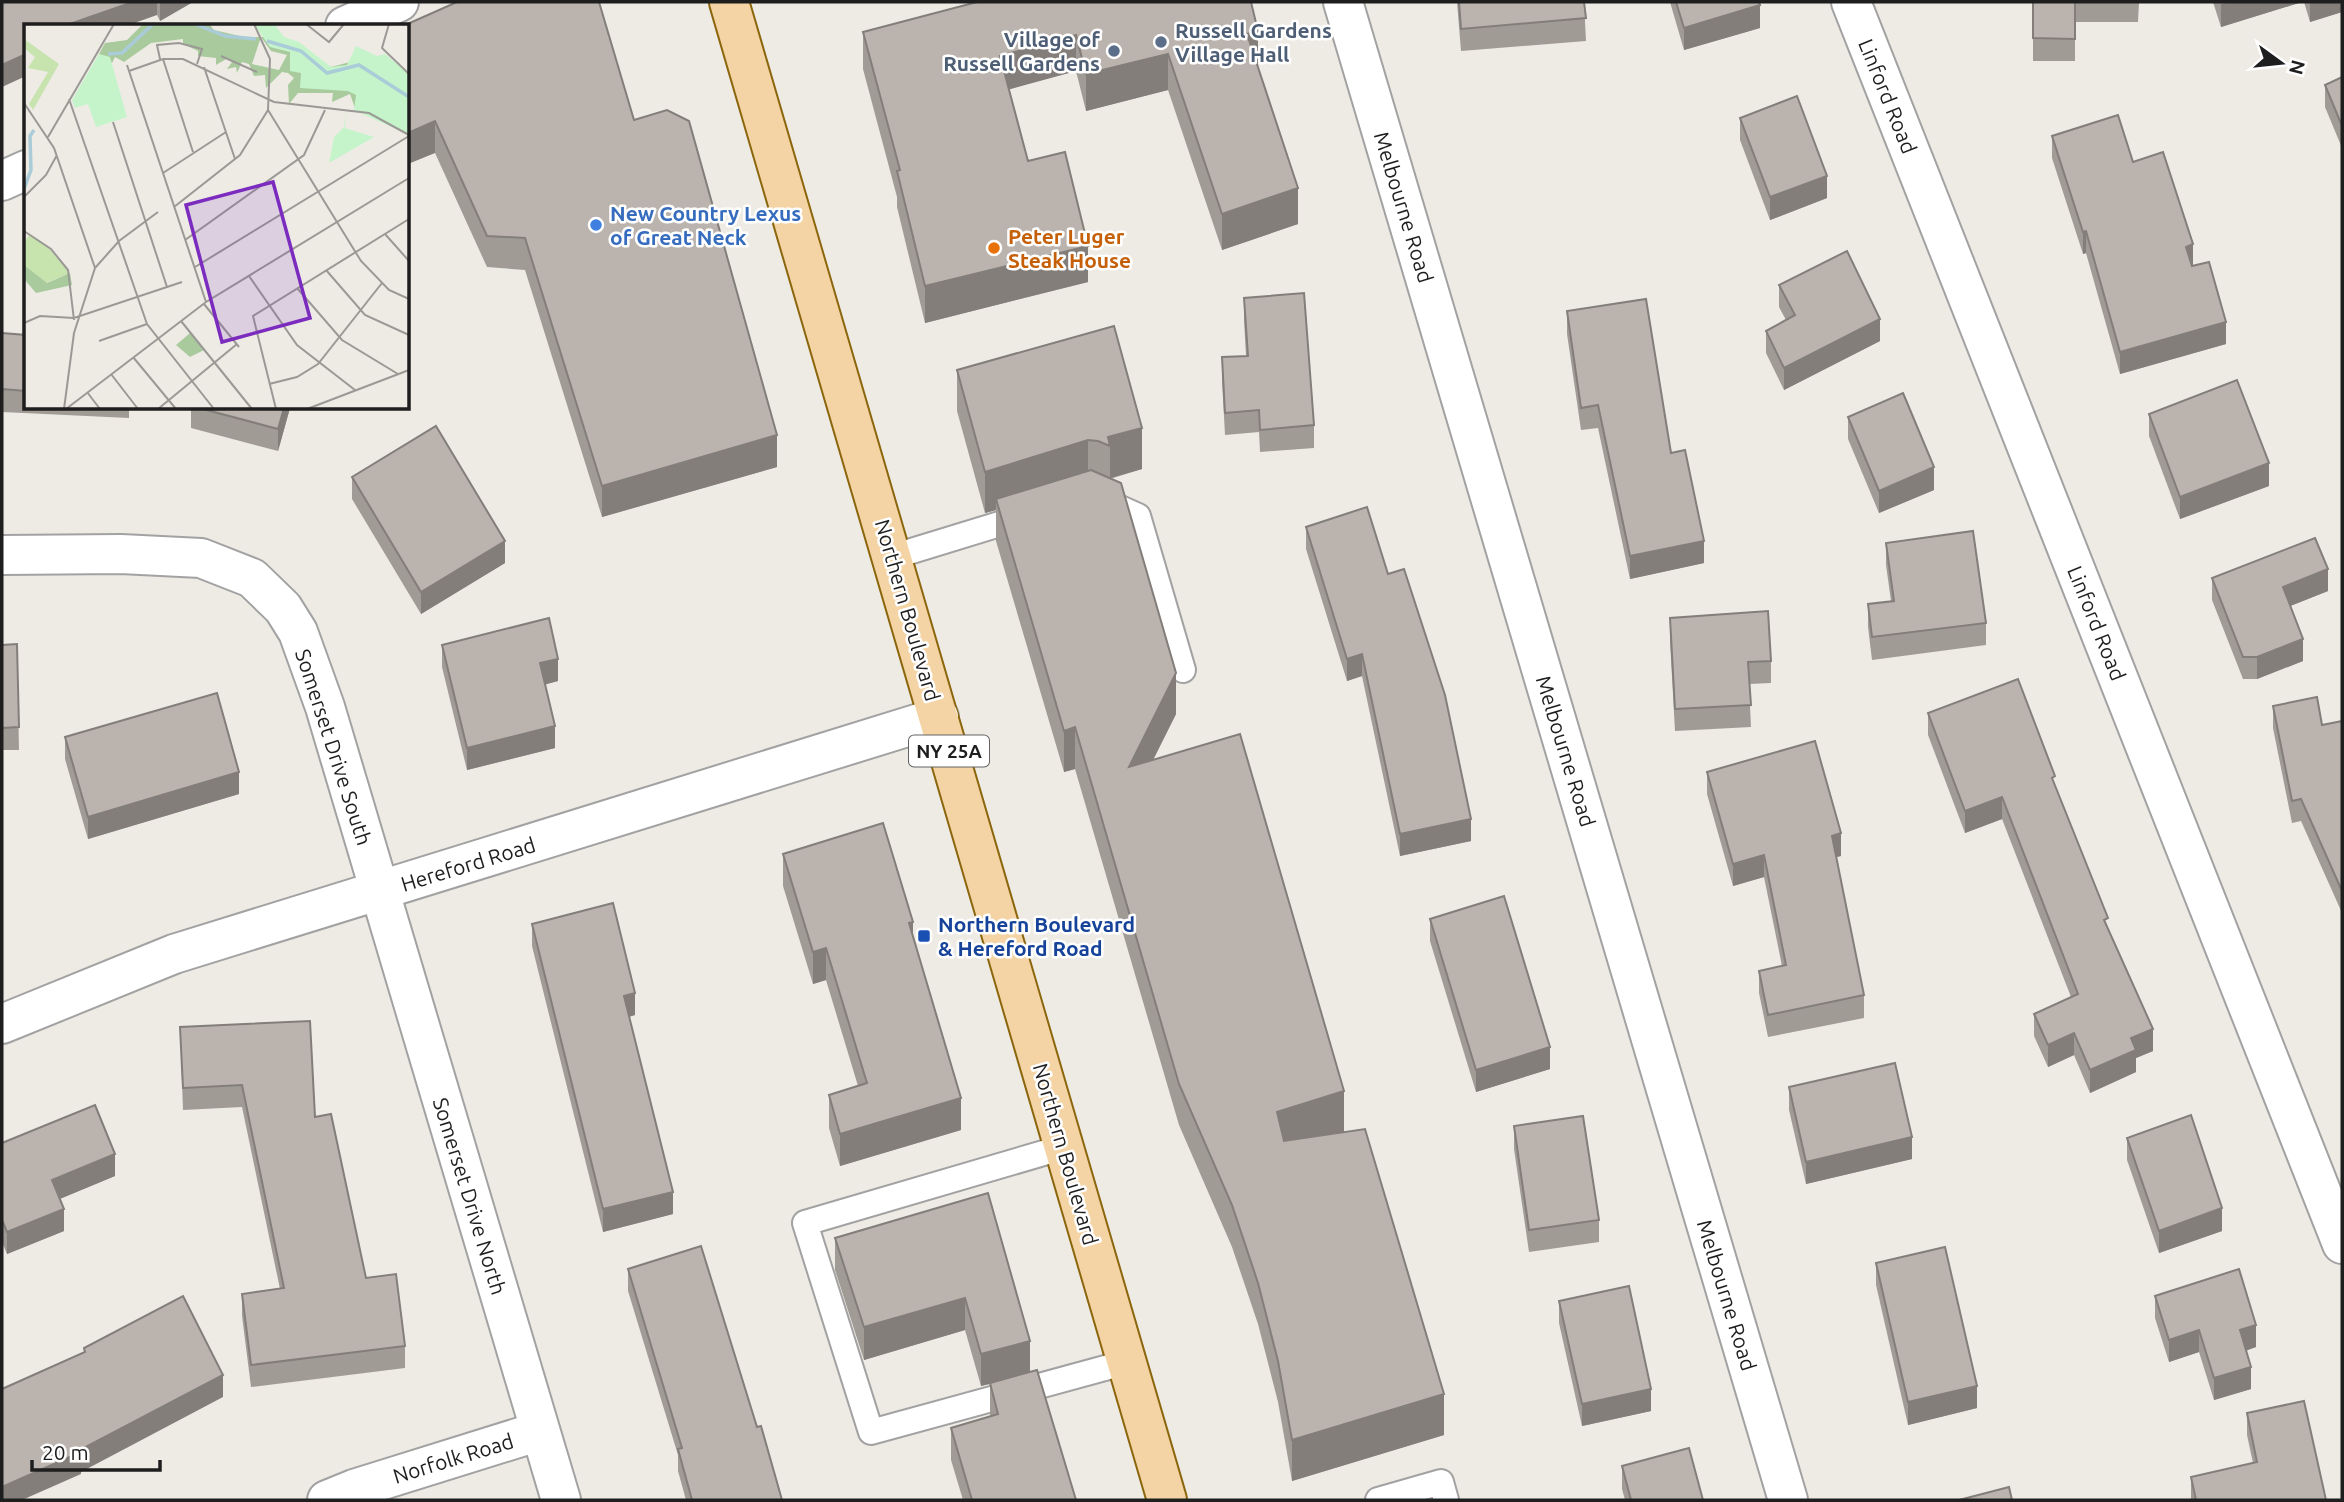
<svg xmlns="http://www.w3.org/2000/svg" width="2344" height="1502" viewBox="0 0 2344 1502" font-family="Ubuntu,sans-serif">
  <rect width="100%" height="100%" fill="#eeebe5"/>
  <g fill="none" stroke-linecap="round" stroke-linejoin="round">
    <g stroke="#a2a2a2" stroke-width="28">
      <g id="lane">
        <path d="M1100,499L1138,516L1183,670"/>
        <path d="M892,557L1029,515"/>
        <path d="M1064,1147L805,1223L871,1432L1127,1362"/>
        <path d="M1378,1500L1441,1482L1446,1500"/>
      </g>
    </g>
    <g stroke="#a2a2a2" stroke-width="42">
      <g id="street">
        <path d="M1343,2L1788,1500"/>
        <path d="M1851,2L2342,1244"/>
        <path d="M345,26L399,2"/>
        <path d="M2,181L26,170"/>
        <path d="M2,555L121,554L201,558L252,578L283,608L298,632L325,707L561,1500"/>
        <path d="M2,1024L174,954L939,717"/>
        <path d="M327,1500L354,1489L540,1431"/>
      </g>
    </g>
    <g stroke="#8b660d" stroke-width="42">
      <path id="primary" d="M729,2L1167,1500"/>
    </g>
    <use href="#lane" stroke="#fff" stroke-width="24"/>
    <use href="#street" stroke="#fff" stroke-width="38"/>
    <use href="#primary" stroke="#f4d4a4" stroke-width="38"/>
  </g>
  <g fill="#a19b96">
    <path d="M2,2H193L160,21L157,15Z"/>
    <path d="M977,2L1258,67L1298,224L1222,250L1168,90L1086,111L1076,71L1009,89L1028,161L1088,282L925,323L897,207V197L863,69V32Z"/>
    <path d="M1457,2H1584L1586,41L1461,51Z"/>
    <path d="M1670,2H1759L1760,28L1684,50Z"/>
    <path d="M2033,2H2139L2138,22H2075V61H2033Z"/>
    <path d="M2213,2H2302L2221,27Z"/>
    <path d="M2304,2H2342V12L2310,22Z"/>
    <path d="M408,26L634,120L777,467L602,517L525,270L487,267L435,153Z"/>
    <path d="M2342,77V148L2325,107V85Z"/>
    <path d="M1740,118L1827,198L1770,220L1740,140Z"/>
    <path d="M2052,136L2133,162L2193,266L2226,344L2120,374L2086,253L2083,254L2052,158Z"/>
    <path d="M1779,285L1880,341L1784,390L1766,353V331L1786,320L1779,307Z"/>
    <path d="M1244,298L1314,425V448L1260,452L1259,432L1225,435L1222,380V357L1246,356L1244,320Z"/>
    <path d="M1567,311L1704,563L1630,579L1598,428L1581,430L1567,334Z"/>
    <path d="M1114,326L1142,469L1110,479L1176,714L1153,760L1344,1132L1444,1435L1292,1481L1278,1402L1258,1324L1232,1247L1179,1125L1075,769L1064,772L996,541V510L985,513L957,411V370Z"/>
    <path d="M2,333L26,335V408H129V418L2,412Z"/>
    <path d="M191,408H290L278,451L191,428Z"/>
    <path d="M2149,414L2269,486L2180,519L2149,436Z"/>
    <path d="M1848,417L1934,490L1879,513L1848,439Z"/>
    <path d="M352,477L505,563L421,614L352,499Z"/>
    <path d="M1306,527L1471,841L1400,856L1362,676L1347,681L1306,549Z"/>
    <path d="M1886,543L1986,623V645L1872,660L1868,627V604L1891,601L1886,565Z"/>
    <path d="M2212,578L2328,591L2290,606L2303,661L2257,679H2243L2212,600Z"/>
    <path d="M1670,618L1771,661V683L1749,684L1751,727L1675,731L1670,640Z"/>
    <path d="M17,644L19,750H2V645Z"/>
    <path d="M442,645L558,681L545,684L555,748L467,770L442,667Z"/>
    <path d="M2273,706L2322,725L2342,721V913L2301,821L2292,823L2273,728Z"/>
    <path d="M1928,713L2055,786L2153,1051L2136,1058V1072L2090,1093L2074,1055L2048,1067L2034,1036V1014L2071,997L2002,819L1965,833L1928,735Z"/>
    <path d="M65,737L239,794L88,839L65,759Z"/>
    <path d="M1707,772L1841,856L1836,857L1864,995V1018L1768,1037L1759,993V971L1782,966L1764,877L1733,886L1707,794Z"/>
    <path d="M783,854L913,936L961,1130L840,1166L829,1128V1095L858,1086L826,980L813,984L783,886Z"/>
    <path d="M1430,919L1550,1069L1476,1092L1430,941Z"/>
    <path d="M532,924L635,1015L629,1017L673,1214L603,1232L532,946Z"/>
    <path d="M180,1027L315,1117L366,1278L405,1346V1368L251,1387L242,1316V1294L280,1289L242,1107L183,1110Z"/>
    <path d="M1789,1087L1912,1159L1806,1184L1789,1110Z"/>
    <path d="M1514,1126L1599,1220V1242L1529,1252L1514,1149Z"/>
    <path d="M2127,1138L2222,1231L2159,1253L2127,1160Z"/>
    <path d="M2,1143L115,1176L60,1199L64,1231L7,1254L2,1242Z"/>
    <path d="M988,1193L1030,1372L1076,1500H963L951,1460V1428L990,1416V1384L981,1386L965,1330L864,1360L835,1270V1238Z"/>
    <path d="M1876,1263L1977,1408L1908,1425L1876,1285Z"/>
    <path d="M628,1269L782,1500H686L678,1471V1455L628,1291Z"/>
    <path d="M2155,1296L2256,1347L2246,1350L2251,1389L2214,1400L2199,1352L2169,1362L2155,1318Z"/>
    <path d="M1559,1301L1651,1411L1582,1426L1559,1323Z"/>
    <path d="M2247,1413L2326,1500H2191V1477L2253,1463L2247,1435Z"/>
    <path d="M1622,1466L1703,1500H1625L1622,1489Z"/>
  </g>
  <g fill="#837e7a">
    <path d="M133,2H157V15L126,26H64Z"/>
    <path d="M160,2H193L160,21Z"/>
    <path d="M2230,2H2302L2221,27V4Z"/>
    <path d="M2310,2H2342V12L2310,22Z"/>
    <path d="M1760,5V28L1684,50V28Z"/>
    <path d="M1258,31V67L1247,34Z"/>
    <path d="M1076,35V71L1000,92V56Z"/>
    <path d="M26,54V76L2,87V65Z"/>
    <path d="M1168,54V90L1086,111V74Z"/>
    <path d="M435,121V153L408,164V133Z"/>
    <path d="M1827,176V198L1770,220V197Z"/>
    <path d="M1298,188V224L1222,250V214Z"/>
    <path d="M2086,231V253L2083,254V232Z"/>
    <path d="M2193,244V267L2186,247Z"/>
    <path d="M1088,246V282L925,323V286Z"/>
    <path d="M1880,319V341L1784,390V368Z"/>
    <path d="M2226,322V344L2120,374V352Z"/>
    <path d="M284,408H290L278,451V429Z"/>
    <path d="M1142,428V469L1110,478V446L1108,437Z"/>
    <path d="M777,435V467L602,517V486Z"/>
    <path d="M1088,440V482L996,499V510L985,513V472Z"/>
    <path d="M2269,463V486L2180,519V497Z"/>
    <path d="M1934,467V490L1879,513V491Z"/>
    <path d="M505,541V563L421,614V592Z"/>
    <path d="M1704,541V563L1630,579V556Z"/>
    <path d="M2328,569V591L2283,609V587Z"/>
    <path d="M2303,639V661L2257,679V657Z"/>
    <path d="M1362,654V676L1347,681V659Z"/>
    <path d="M558,659V681L540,686V663Z"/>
    <path d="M1176,673V714L1129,808V767Z"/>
    <path d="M555,726V748L467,770V748Z"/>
    <path d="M1075,727V769L1064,772V731Z"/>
    <path d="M239,772V794L88,839V817Z"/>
    <path d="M2002,797V819L1965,833V811Z"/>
    <path d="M1471,819V841L1400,856V834Z"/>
    <path d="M1841,833V856L1832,858V836Z"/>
    <path d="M1764,855V877L1733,886V864Z"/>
    <path d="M913,922V954L909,923Z"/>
    <path d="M826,948V980L813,984V952Z"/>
    <path d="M635,993V1015L624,1018V996Z"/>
    <path d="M2153,1029V1051L2136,1058V1072L2090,1093V1070L2131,1038Z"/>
    <path d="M2074,1033V1055L2048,1067V1045Z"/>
    <path d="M1550,1047V1069L1476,1092V1070Z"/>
    <path d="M1344,1091V1133L1277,1153V1112Z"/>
    <path d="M961,1098V1130L840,1166V1134Z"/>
    <path d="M1912,1137V1159L1806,1184V1162Z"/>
    <path d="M115,1154V1176L52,1202V1180Z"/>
    <path d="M673,1192V1214L603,1232V1209Z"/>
    <path d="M2222,1208V1231L2159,1253V1231Z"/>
    <path d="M64,1209V1231L7,1254V1232Z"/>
    <path d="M965,1298V1330L864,1360V1327Z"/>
    <path d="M2256,1325V1347L2240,1353V1330Z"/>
    <path d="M2199,1330V1352L2169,1362V1340Z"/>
    <path d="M1030,1341V1373L981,1386V1354Z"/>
    <path d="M2251,1367V1389L2214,1400V1378Z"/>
    <path d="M223,1375V1397L81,1472V1474L22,1500H2V1487L80,1450Z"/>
    <path d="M1977,1386V1408L1908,1425V1402Z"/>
    <path d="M1651,1389V1411L1582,1426V1404Z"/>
    <path d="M1444,1394V1435L1292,1481V1440Z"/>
  </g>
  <g fill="#bbb4ae" stroke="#837e7a" stroke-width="2">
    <path d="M2,2H133L64,26H26V54L2,65Z"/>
    <path d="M457,2H599L634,120L667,110L689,121L777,435L602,486L525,238L487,236L435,121L408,133V26H403Z"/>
    <path d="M977,2H1251L1258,31L1247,34L1298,188L1222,214L1168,54L1086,74L1076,35L1000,56L1028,161L1065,152L1088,246L925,286L897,171L900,170L863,32Z"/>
    <path d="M1459,2H1584L1586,18L1461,29Z"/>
    <path d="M1676,2H1759L1760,5L1684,28Z"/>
    <path d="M2033,2H2075V39L2033,38Z"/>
    <path d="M2342,77V126L2325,85Z"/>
    <path d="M1797,96L1827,176L1770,197L1740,118Z"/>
    <path d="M2118,115L2133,162L2163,152L2193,244L2186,247L2192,266L2209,262L2226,322L2120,352L2086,231L2083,232L2052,136Z"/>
    <path d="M1847,251L1880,319L1784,368L1766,331L1795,315L1779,285Z"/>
    <path d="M1304,293L1314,425L1260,430L1259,410L1225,413L1222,357L1248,356L1244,298Z"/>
    <path d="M1646,299L1671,453L1685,450L1704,541L1630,556L1598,405L1581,408L1567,311Z"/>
    <path d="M1114,326L1142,428L1108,437L1110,446L1098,441L1088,440L985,472L957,370Z"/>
    <path d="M2,333L26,335V391L2,389Z"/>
    <path d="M2237,380L2269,463L2180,497L2149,414Z"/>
    <path d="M1903,393L1934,467L1879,491L1848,417Z"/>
    <path d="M199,408H284L278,429Z"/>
    <path d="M436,426L505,541L421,592L352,477Z"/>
    <path d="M1091,470L1121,483L1176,673L1129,767L1240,734L1344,1091L1277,1112L1284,1141L1365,1129L1444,1394L1292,1440L1278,1361L1258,1283L1232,1205L1179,1084L1075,727L1064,731L996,499Z"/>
    <path d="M1367,507L1388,574L1404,569L1445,695L1471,819L1400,834L1362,654L1347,659L1306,527Z"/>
    <path d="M1973,531L1986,623L1872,637L1868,604L1894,601L1886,543Z"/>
    <path d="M2315,538L2328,569L2283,587L2303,639L2257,657H2243L2212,578Z"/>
    <path d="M1768,611L1771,661L1748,662L1751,705L1675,709L1670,618Z"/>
    <path d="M549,618L558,659L540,663L555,726L467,748L442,645Z"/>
    <path d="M17,644L19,727L2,728V645Z"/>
    <path d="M2018,679L2055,776L2052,778L2108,918L2104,920L2153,1029L2131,1038L2136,1050L2090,1070L2074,1033L2048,1045L2034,1014L2078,994L2002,797L1965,811L1928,713Z"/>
    <path d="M217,693L239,772L88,817L65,737Z"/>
    <path d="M2317,697L2322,725L2342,721V891L2301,799L2292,801L2273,706Z"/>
    <path d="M1815,741L1841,833L1832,836L1864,995L1768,1015L1759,971L1786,965L1764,855L1733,864L1707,772Z"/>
    <path d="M883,823L913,922L909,923L961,1098L840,1134L829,1095L867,1083L826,948L813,952L783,854Z"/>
    <path d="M1504,896L1550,1047L1476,1070L1430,919Z"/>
    <path d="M613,903L635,993L624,996L673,1192L603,1209L532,924Z"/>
    <path d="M310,1021L315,1117L331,1114L366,1278L396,1274L405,1346L251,1365L242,1294L284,1288L242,1085L183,1088L180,1027Z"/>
    <path d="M1895,1063L1912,1137L1806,1162L1789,1087Z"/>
    <path d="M95,1105L115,1154L52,1180L64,1209L7,1232L2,1220V1143Z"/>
    <path d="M2191,1115L2222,1208L2159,1231L2127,1138Z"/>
    <path d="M1583,1116L1599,1220L1529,1230L1514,1126Z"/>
    <path d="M988,1193L1030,1341L981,1354L965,1298L864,1327L835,1238Z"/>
    <path d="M701,1246L757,1427L761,1426L782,1500H692L678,1449L682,1448L628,1269Z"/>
    <path d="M1945,1247L1977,1386L1908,1402L1876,1263Z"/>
    <path d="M2239,1269L2256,1325L2240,1330L2251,1367L2214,1378L2199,1330L2169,1340L2155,1296Z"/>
    <path d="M1629,1286L1651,1389L1582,1404L1559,1301Z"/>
    <path d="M183,1296L223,1375L80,1450L81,1452L2,1487V1389L85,1352L84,1348Z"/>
    <path d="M1037,1370L1076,1500H972L951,1428L998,1414L990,1383Z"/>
    <path d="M2304,1401L2326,1500H2196L2191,1477L2257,1462L2247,1413Z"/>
    <path d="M1689,1448L1703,1500H1631L1622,1466Z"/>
    <path d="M2009,1487L2012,1500H1959Z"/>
  </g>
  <g fill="#5c6f8a" stroke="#fff" stroke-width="2.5">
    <circle cx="1161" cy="42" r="7"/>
    <circle cx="1114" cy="51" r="7"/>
  </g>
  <circle fill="#3f7fe0" stroke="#fff" stroke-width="2.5" cx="596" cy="225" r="7"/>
  <circle fill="#e8710a" stroke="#fff" stroke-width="2.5" cx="994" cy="248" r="7"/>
  <rect fill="#1a4fb4" stroke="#fff" stroke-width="2.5" x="917" y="929" width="14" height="14" rx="3.5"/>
  <g text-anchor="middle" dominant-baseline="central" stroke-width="5" stroke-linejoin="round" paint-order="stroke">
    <rect fill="#fff" stroke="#626262" stroke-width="2" x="909" y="735.5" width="80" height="31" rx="5"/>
    <g font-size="19" font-weight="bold" fill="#1e1e1e">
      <text x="949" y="751">NY 25A</text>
    </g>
    <g font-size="21" font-weight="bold" fill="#4e5e75" stroke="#fff" text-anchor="start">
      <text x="1175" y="30">Russell Gardens<tspan x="1175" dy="24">Village Hall</tspan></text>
      <text x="1100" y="39" text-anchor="end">Village of<tspan x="1100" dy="24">Russell Gardens</tspan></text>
    </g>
    <g font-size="21" fill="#1e1e1e" stroke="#fff">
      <text transform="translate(1888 96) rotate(68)">Linford Road</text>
      <text transform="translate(1404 207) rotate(73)">Melbourne Road</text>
      <text transform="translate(908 610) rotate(74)">Northern Boulevard</text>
      <text transform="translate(2097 623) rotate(68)">Linford Road</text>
      <text transform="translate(334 747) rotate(72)">Somerset Drive South</text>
      <text transform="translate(1566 751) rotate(73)">Melbourne Road</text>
      <text transform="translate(468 864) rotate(-17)">Hereford Road</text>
      <text transform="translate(1066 1154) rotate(74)">Northern Boulevard</text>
      <text transform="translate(470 1196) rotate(73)">Somerset Drive North</text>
      <text transform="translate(1727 1295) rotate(73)">Melbourne Road</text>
      <text transform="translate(453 1458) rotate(-17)">Norfolk Road</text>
    </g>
    <g font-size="21" font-weight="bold" fill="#366cbe" stroke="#fff" text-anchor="start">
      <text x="610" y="213">New Country Lexus<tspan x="610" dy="24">of Great Neck</tspan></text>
    </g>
    <g font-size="21" font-weight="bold" fill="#c56008" stroke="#fff" text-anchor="start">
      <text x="1008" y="236">Peter Luger<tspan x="1008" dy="24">Steak House</tspan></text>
    </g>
    <g font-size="21" font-weight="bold" fill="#164399" stroke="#fff" text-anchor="start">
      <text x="938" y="924">Northern Boulevard<tspan x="938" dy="24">&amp; Hereford Road</tspan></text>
    </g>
  </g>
  <g transform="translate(24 24)">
    <rect width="385" height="385" fill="#eeebe5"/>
    <path d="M0,15L35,40L9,86L5,80L24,48L4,44L11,33L0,24ZM5,211L21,220L46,249L22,259L0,241V219Z" fill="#c7e4af"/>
    <path d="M119,0H185L190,6L220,13H258L307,43L345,33L331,84L326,70L308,78L309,69H274L265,80L264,61L270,54L264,49L258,48L242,64L241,51L230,52L225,40L218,38L213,49L212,43L203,45L208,38L204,34L192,41V34L174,32V27L159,20V15L127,19L100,38L91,33L88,39L75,30L81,19L103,16ZM237,13L247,27L263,31L255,46L228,40ZM0,241L23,259L46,249L48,261L12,269L0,255ZM166,309L180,326L166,333L152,321Z" fill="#a9ca9d" fill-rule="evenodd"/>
    <path d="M230,0L251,1L260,13L275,18L307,43L323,41L332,22L353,32L361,30L385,50V111L330,86L332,71L324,67L276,64L277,49L266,47V28L246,23ZM75,30L86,33L103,93L72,103L64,80L51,84L48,76ZM322,86L321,104L350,113L305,139L310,113L320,103Z" fill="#c5f4cb"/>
    <path fill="none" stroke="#a9ccd8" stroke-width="3.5" d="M171,0L201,12L232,15M243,17L277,27L303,49L335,41L385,73M84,30L98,29L129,0M0,165L7,146L6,112L10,106"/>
    <path fill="none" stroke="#9b9995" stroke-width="2" d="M282,0L305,18L320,0M365,0L358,24L385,50M197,32L233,48M136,35L133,21L155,19L178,25L173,40M139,35L169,128M103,41L182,278M180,43L211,135M105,47L139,35H159L250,78L345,89L385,111M45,75L123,300L190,385M0,79L30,124L71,244L50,309L40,385M244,86L337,237L365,266L385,275M89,98L143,263M24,113L90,0M139,149L202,108M0,173L22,151L33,131M150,183L216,131L244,86L246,35L230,0M0,207L27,225L44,246L50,296M361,210L385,237M161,216L280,131L301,86M171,243L385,112M71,244L95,217L134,188M302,246L341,291L385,311M225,252L273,321L331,366M273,264L318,316L374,350M180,280L215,323M157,297L228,385M0,299L16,292L50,294L158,258M75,317L123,300M109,333L152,385M87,350L114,385M245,360L273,353L294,340L358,259M63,368L76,385M42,385L182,278L385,154M134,385L213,320M252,385L229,292L385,195M283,385L385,346"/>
    <path fill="#7b2cbf" fill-opacity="0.15" stroke="#7b2cbf" stroke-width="3.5" d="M249,158L286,294L198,318L162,181Z"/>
    <rect width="385" height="385" fill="none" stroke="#1e1e1e" stroke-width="3.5"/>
  </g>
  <rect width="2344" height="1502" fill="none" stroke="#1e1e1e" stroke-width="7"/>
  <g transform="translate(2281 63) rotate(105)" stroke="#ffffff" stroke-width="5" paint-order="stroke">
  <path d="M0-5L12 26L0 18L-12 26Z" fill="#1e1e1e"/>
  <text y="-10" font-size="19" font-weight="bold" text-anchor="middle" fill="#1e1e1e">N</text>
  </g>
  <path d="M32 1460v10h128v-10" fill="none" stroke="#1e1e1e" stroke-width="3.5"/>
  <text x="42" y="1460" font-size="21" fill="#1e1e1e" stroke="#ffffff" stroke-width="5" paint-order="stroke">20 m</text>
</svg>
